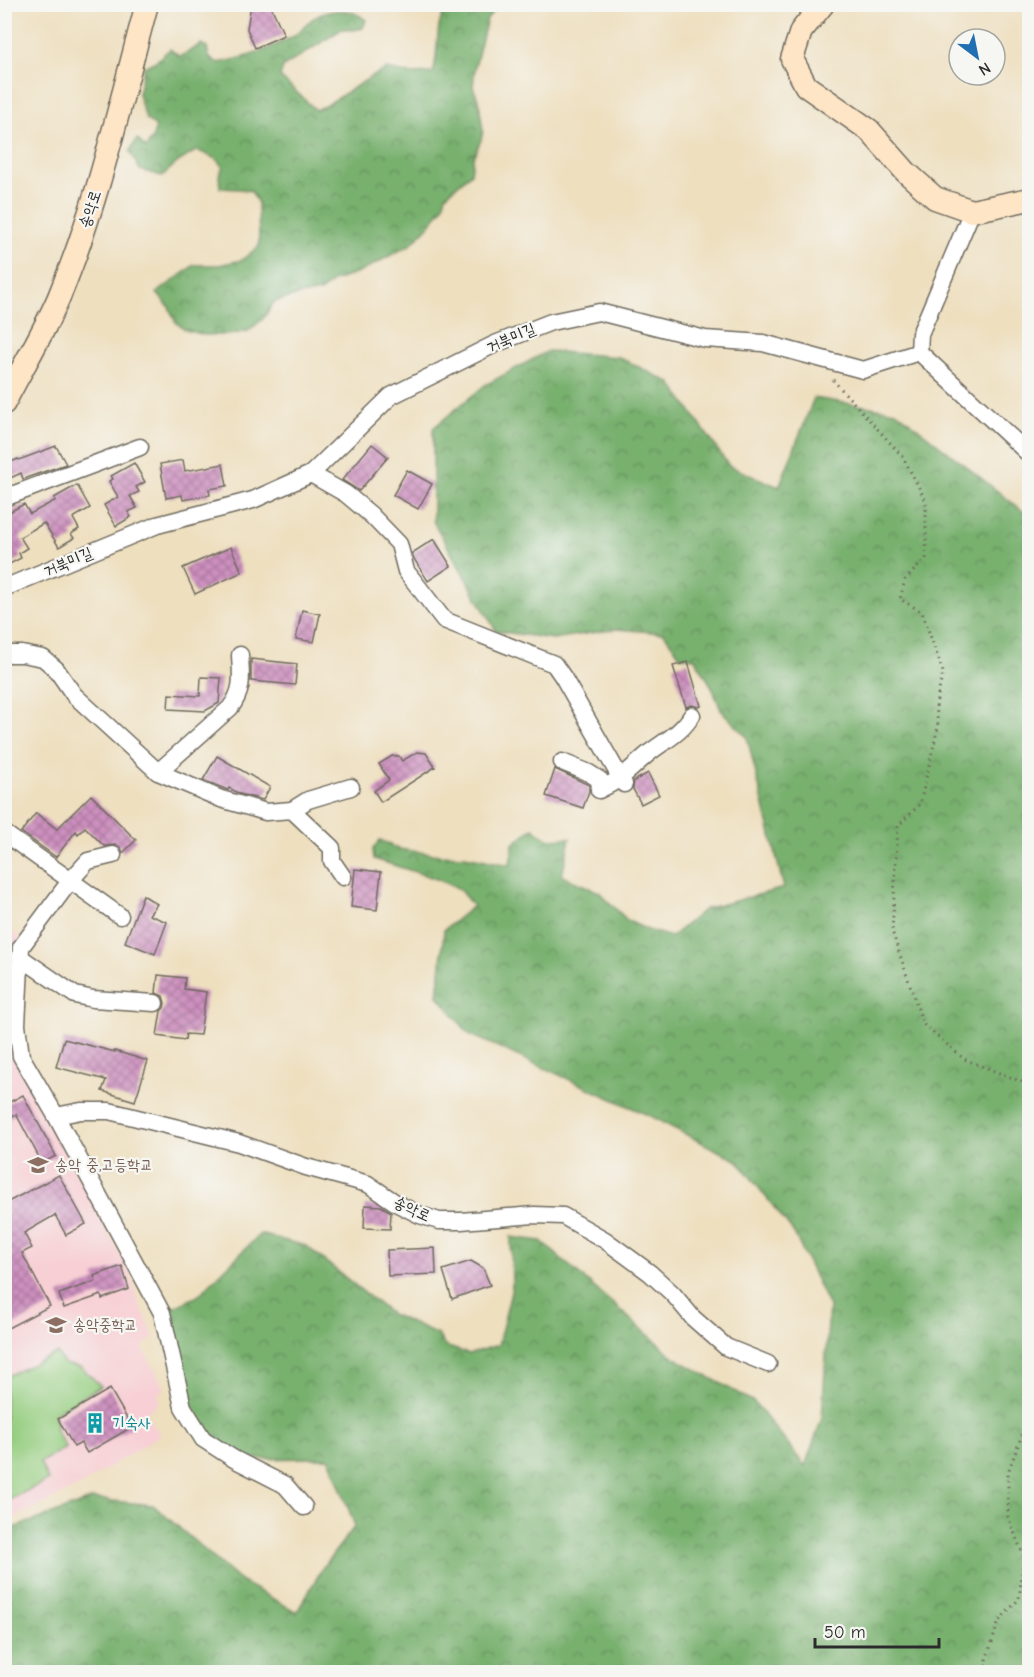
<svg xmlns="http://www.w3.org/2000/svg" width="1034" height="1677" viewBox="0 0 1034 1677" font-family="'Comic Neue','Poor Story',sans-serif">
  <defs>
    <pattern id="forest-crowns" width="20" height="18" patternUnits="userSpaceOnUse" patternTransform="scale(1.5)"><rect width="20" height="18" fill="#78b06e"/><path d="M2 6a3 3 0 1 1 6 0M12 15a3 3 0 1 1 6 0" fill="none" stroke="#638f5b"/></pattern>
    <pattern id="building-cross-hatch" width="8" height="8" patternUnits="userSpaceOnUse" patternTransform="scale(1.5)"><rect width="8" height="8" fill="#cd90bf"/><path d="M0 0l8 8M0 8l8-8" fill="none" stroke="#a7769b"/></pattern>
  </defs>
  <rect width="100%" height="100%" fill="#f6f6f2"/>
  <filter id="ink" filterUnits="userSpaceOnUse"><feTurbulence type="fractalNoise" baseFrequency=".0167" numOctaves="2"/><feDisplacementMap in="SourceGraphic" scale="12" xChannelSelector="R" yChannelSelector="G"/><feConvolveMatrix kernelMatrix="1 2 1 2 8 2 1 2 1" color-interpolation-filters="sRGB"/></filter>
  <filter id="wash" filterUnits="userSpaceOnUse"><feTurbulence type="fractalNoise" baseFrequency=".008" numOctaves="4" result="noise"/><feDisplacementMap in="SourceGraphic" scale="24" xChannelSelector="R" yChannelSelector="G"/><feGaussianBlur stdDeviation="1.35" result="paint"/><feColorMatrix in="noise" values="0 0 0 0 0 0 0 0 0 0 0 0 0 0 0 0 0 1.4 0 .05"/><feComposite in="paint" operator="in"/></filter>
  <g filter="url(#wash)">
    <rect width="100%" height="100%" fill="#eedfbf"/>
    <path fill="#f7cfd4" d="M4,926L20,938L13,969V1057L130,1273L135,1293L154,1337L142,1347L165,1389L157,1395L160,1401L146,1413L160,1435L81,1485L5,1523Z"/>
    <g fill="url(#forest-crowns)" stroke="#526e4c" stroke-width="1.5">
      <path d="M448,5H498L487,19L475,66L473,87L479,102L483,131L481,140L473,158L471,173L446,195L443,207L429,226L410,245L360,272L334,281L320,292L299,295L274,302L263,319L248,331L229,335H206L185,330L175,321L169,307L157,293L194,265H219L242,260L259,246L258,203L251,191L240,189L220,188L219,175L223,167L216,159L197,150L178,162L162,176L140,170L130,151L137,139L146,148L152,139L156,127L146,119L138,94L144,67L156,61L170,49L180,57L201,44L207,47L209,57L216,63C243,60 268,50 292,37C298,34 301,29 306,24C322,9 348,5 366,20L363,28L353,30L342,29L283,67L280,77L316,110L328,104L371,77L387,69L411,74L433,73C440,50 433,26 448,5Z"/>
      <path d="M548,351L619,357L671,383L729,466L779,487L814,398L896,411L1029,516V1672H5V1531L93,1499L153,1505L240,1581L297,1612L323,1567L355,1526L329,1458L234,1459L191,1420L162,1313L198,1296L260,1234L306,1246L391,1314L438,1335L445,1346L469,1354L498,1345L512,1288L511,1237L541,1241L675,1358L754,1402L805,1466L822,1418L829,1307L794,1233L738,1161L650,1116L469,1034L438,996L444,930L473,906L458,888L434,878L374,859L373,849L380,840L398,849L439,855L465,856L510,865L513,844L533,828L548,839L570,838L562,876L599,892L628,921L648,930L671,937L705,909L784,888L747,737L721,710L712,687L695,658L680,656L664,633L617,629L553,639L496,631L433,521V428L485,385Z"/>
    </g>
    <path fill="#95cd80" stroke="#607c56" stroke-width="1.5" d="M57,1353L64,1364L82,1368L101,1386L55,1413L56,1431L66,1448L40,1462L48,1480L5,1502V1377Z"/>
    <g id="blocks">
      <g fill="url(#building-cross-hatch)">
        <path d="M251,4H270L284,35L255,48L247,29Z"/>
        <path d="M372,444L388,457L359,491L342,480Z"/>
        <path d="M56,446L66,464L23,479L21,473L4,481V465L18,459L19,460Z"/>
        <path d="M183,460L185,471L223,464L227,486L209,489L210,495L183,500L182,495L166,498L160,464Z"/>
        <path d="M134,463L145,482L136,487L139,492L130,496L137,508L128,512L131,517L116,526L104,505L118,497L109,481L113,479L111,476Z"/>
        <path d="M407,470L432,484L418,509L393,495Z"/>
        <path d="M77,485L90,508L73,518L79,529L71,534L74,538L59,547L44,523L20,537L27,548L19,553L21,558L4,567V515L24,504L30,514L56,500L54,498Z"/>
        <path d="M434,539L451,566L428,581L414,559L412,553Z"/>
        <path d="M231,547L242,572L195,594L183,568Z"/>
        <path d="M302,610L320,614L314,642L296,639Z"/>
        <path d="M251,659L297,664L295,685L251,681Z"/>
        <path d="M688,662L701,706L699,707L692,705L686,707L673,666Z"/>
        <path d="M201,677L221,678L219,703L205,711L168,709L169,694L200,696Z"/>
        <path d="M417,752L426,753L435,767L381,802L374,791L389,780L379,764L392,756H399L402,761Z"/>
        <path d="M217,756L270,787L263,800L240,794L229,788L228,790L225,789L203,780Z"/>
        <path d="M555,769L589,785V791L583,808L546,796Z"/>
        <path d="M648,773L659,795L641,804L633,789L634,781Z"/>
        <path d="M91,795L136,840L123,853L121,848L117,845L104,846L85,827L78,834L76,831L56,857L21,832L36,813L57,829Z"/>
        <path d="M355,869L381,872L377,910L351,907Z"/>
        <path d="M143,895L157,904L149,915L167,922L155,954L125,942Z"/>
        <path d="M158,975L185,978L184,989L206,992L200,1035L186,1034L185,1040L157,1036L161,1011L164,1008L165,1003L163,996L156,993Z"/>
        <path d="M64,1039L115,1052V1051L148,1061L135,1101L102,1091L106,1080L56,1067Z"/>
        <path d="M23,1095L56,1156L42,1163L16,1114L4,1120V1105Z"/>
        <path d="M59,1175L86,1224L66,1235L55,1215L24,1233L32,1248L22,1253L50,1306L4,1330V1204Z"/>
        <path d="M365,1205L381,1206L391,1212L390,1229L364,1228Z"/>
        <path d="M435,1248L436,1274L388,1276L387,1250Z"/>
        <path d="M471,1261L483,1268L490,1285L452,1299L443,1270Z"/>
        <path d="M122,1266L129,1289L102,1299L101,1295L64,1308L59,1294L96,1281L94,1276Z"/>
        <path d="M110,1389L132,1427L87,1453L81,1443L74,1447L58,1419Z"/>
      </g>
    </g>
  </g>
  <g filter="url(#ink)">
    <use href="#blocks" fill-opacity="0" stroke="#6f6a5f" stroke-width="1.5"/>
    <g fill="none" stroke-linecap="round" stroke-linejoin="round">
      <g stroke="#6f6a5f" stroke-width="19">
        <g id="street">
          <path d="M919,352L1030,455"/>
          <path d="M311,474L346,494L371,515L399,544L406,571L444,620L554,664L563,677L624,784"/>
          <path d="M4,498L140,447"/>
          <path d="M4,588L157,525L253,500L311,474L391,396L495,344L551,322L599,312L705,339L763,343L863,370L919,352L920,334L972,211"/>
          <path d="M4,654H22L43,658L56,669L74,695L158,772L221,799L266,812L292,810L332,848V861L343,877"/>
          <path d="M562,762L589,773L600,780L599,790C623,779 630,769 649,753C664,741 682,733 692,715"/>
          <path d="M158,772L230,708C244,690 241,677 240,655"/>
          <path d="M292,810L308,800L351,787"/>
          <path d="M4,833L120,916"/>
          <path d="M113,855L88,861L70,881L21,947L17,1025L21,1056L56,1116L162,1313L183,1407L203,1439L234,1459L285,1485L304,1507"/>
          <path d="M20,957L75,995L93,999L155,1003"/>
          <path d="M56,1116L81,1111H109L239,1143L306,1167L368,1184L396,1203L420,1215L439,1221H461L534,1215L563,1216L605,1240L650,1273L673,1294L693,1318L726,1347L768,1364"/>
        </g>
      </g>
      <g stroke="#6f6a5f" stroke-width="25">
        <g id="secondary">
          <path d="M823,4L801,31L792,59L806,86L869,130L906,172L935,198L972,211L1030,199"/>
          <path d="M4,403C22,368 44,332 59,297C98,203 120,103 147,4"/>
        </g>
      </g>
      <g stroke="#6f6a5f" stroke-width="3" stroke-dasharray="1.5 4.5" stroke-linecap="butt">
        <path d="M833,380L903,457L926,501V558L905,580L900,599L922,612L943,672L936,704L938,727L920,804L898,826L892,931L923,1024L964,1059L1030,1085"/>
        <path d="M987,1672L986,1660L999,1621L1019,1599L1024,1557L1008,1517V1472L1025,1427L1026,1397L1030,1388"/>
      </g>
      <use href="#street" stroke="#fff" stroke-width="16"/>
      <use href="#secondary" stroke="#fde5c5" stroke-width="22"/>
    </g>
  </g>
  <defs>
    <g id="school-bare" transform="scale(1.62)"><path d="M0-5L7-2L0 1L-7-2ZM-4 1L0 2.5L4 1V4Q0 6-4 4Z" fill="#8d6e63" stroke="#f6f6f2" stroke-width="2.5" paint-order="stroke"/></g>
    <g id="building-bare" transform="scale(1.62)"><path d="M-4-6H4V6H1V3H-1V6H-4ZM-2.5-4.3h1.7v1.8h-1.7ZM.8-4.3h1.7v1.8H.8ZM-2.5-1h1.7V.8h-1.7ZM.8-1h1.7V.8H.8Z" fill="#0f9aa8" stroke="#f6f6f2" stroke-width="2.5" paint-order="stroke"/></g>
  </defs>
  <g fill-rule="evenodd">
    <use href="#school-bare" x="38" y="1165"/>
    <use href="#school-bare" x="56" y="1325"/>
    <use href="#building-bare" x="95" y="1423"/>
  </g>
  <g text-anchor="middle" dominant-baseline="central" stroke-width="4.5" stroke-linejoin="round" paint-order="stroke">
    <g font-size="16" fill="#2b2b2b" stroke="#f6f6f2">
      <text transform="translate(90 209) rotate(-71)">송악로</text>
      <text transform="translate(511 338) rotate(-23)">거북미길</text>
      <text transform="translate(68 562) rotate(-23)">거북미길</text>
      <text transform="translate(412 1209) rotate(25)">송악로</text>
    </g>
    <g font-size="16" fill="#785e54" stroke="#f6f6f2" text-anchor="start">
      <text x="55" y="1165">송악 중,고등학교</text>
      <text x="73" y="1325">송악중학교</text>
    </g>
    <g font-size="16" fill="#0d838f" stroke="#f6f6f2" text-anchor="start">
      <text x="112" y="1423">기숙사</text>
    </g>
  </g>
  <rect width="1034" height="1677" fill="none" stroke="#f6f6f2" stroke-width="24"/>
  <g transform="translate(977 57) rotate(148)"><circle r="28" fill="#f6f6f2" stroke="#a5a5a2" stroke-width="1.5"/>
  <path d="M0-4.5L10 22L0 15L-10 22Z" fill="#1f6fb2"/>
  <text y="-9" font-size="16" font-weight="bold" text-anchor="middle" fill="#2b2b2b">N</text>
  </g>
  <path d="M815 1638v9h124v-9" fill="none" stroke="#2b2b2b" stroke-width="3"/>
  <text x="824" y="1638" font-size="18" fill="#2b2b2b" stroke="#f6f6f2" stroke-width="4.5" paint-order="stroke">50 m</text>
</svg>
